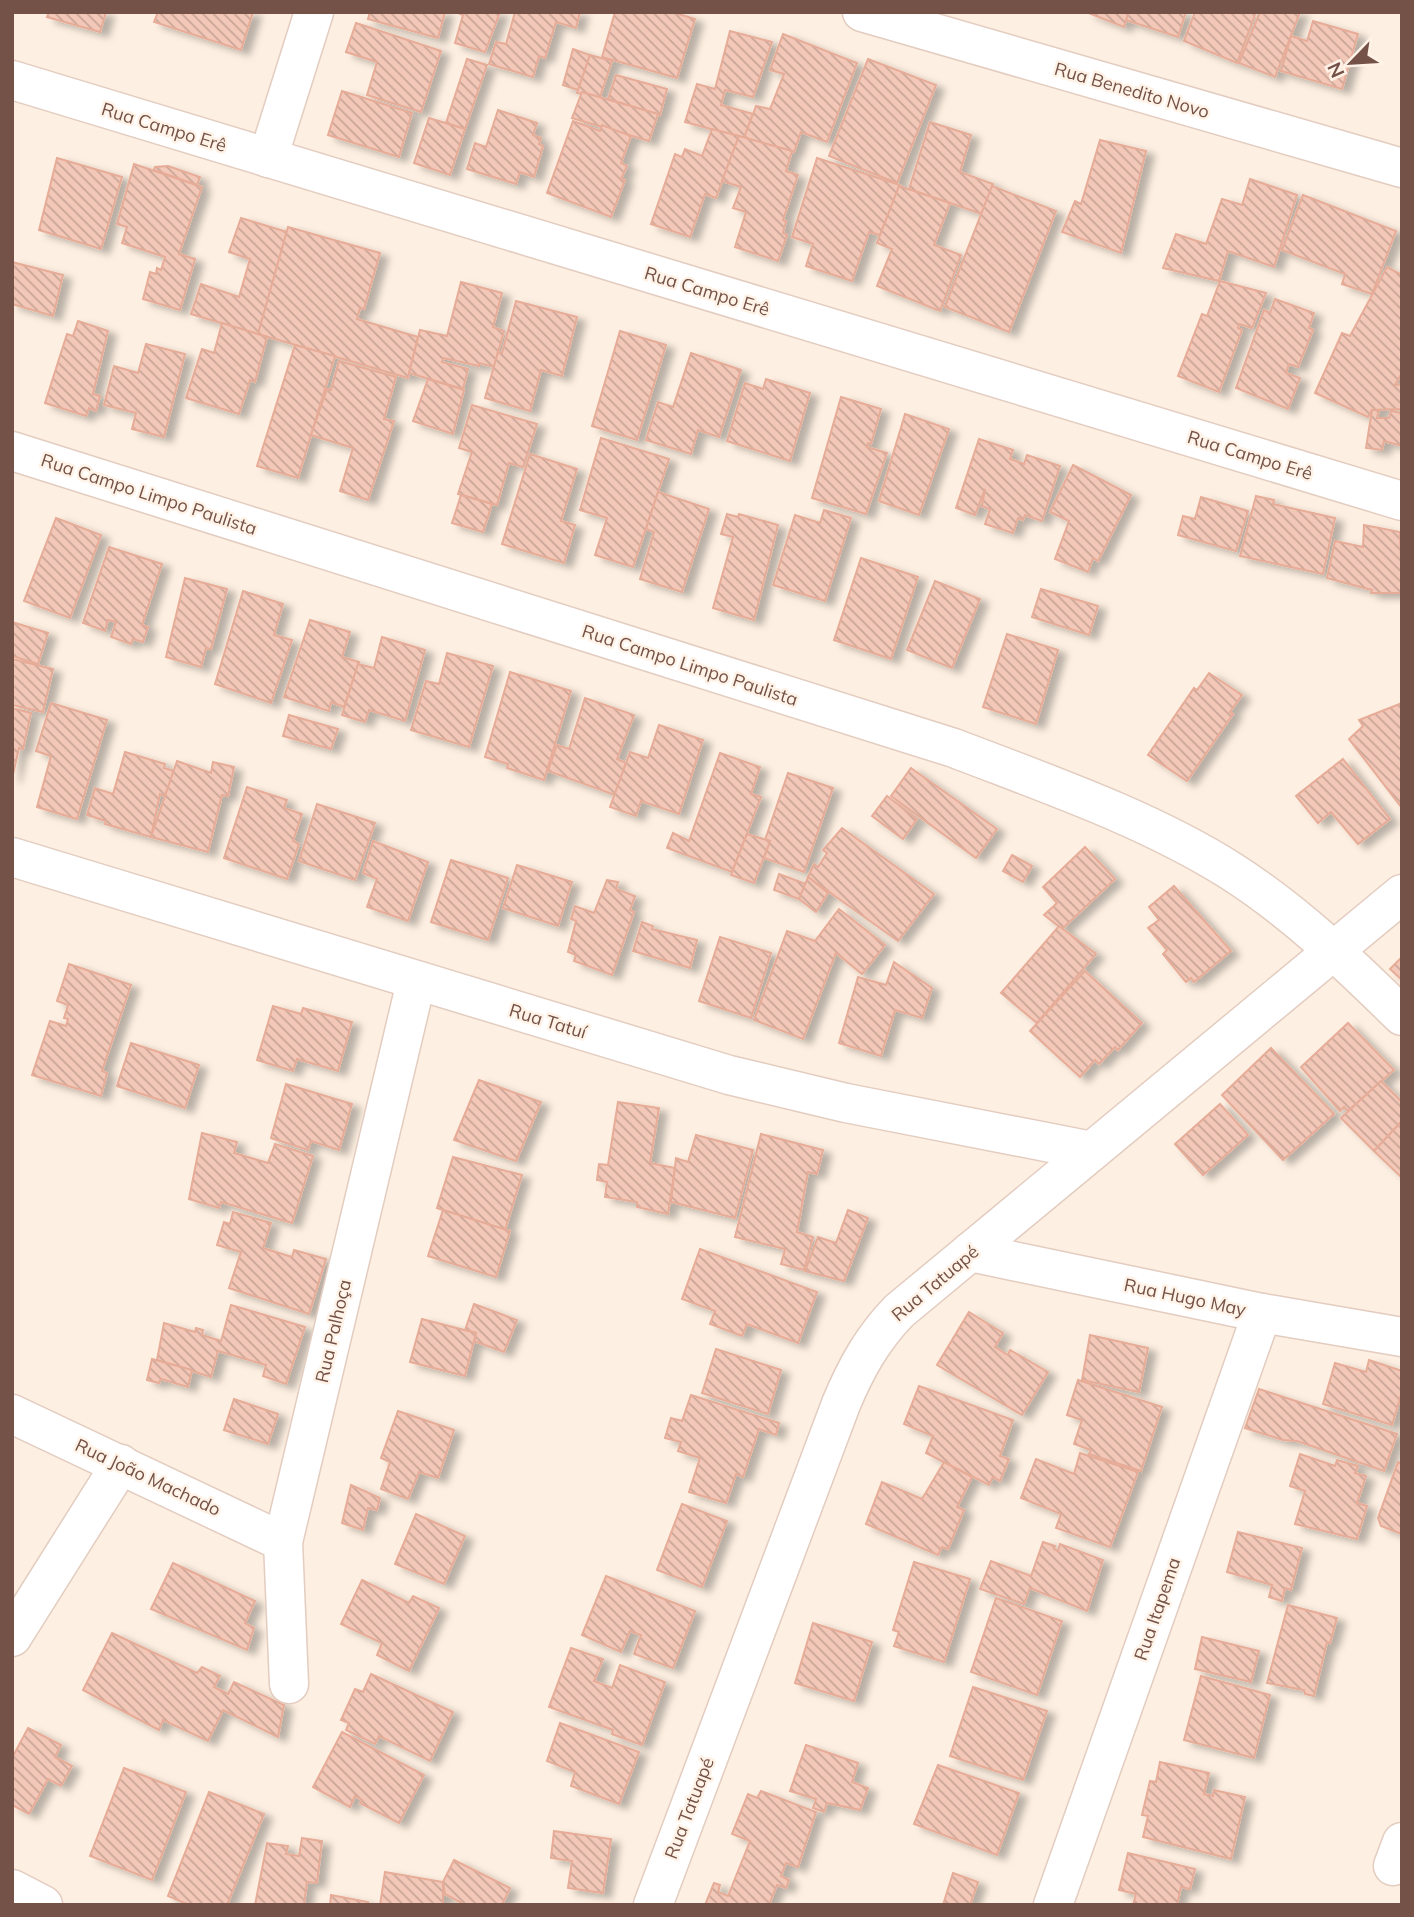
<svg xmlns="http://www.w3.org/2000/svg" width="1414" height="1917" viewBox="0 0 1414 1917" font-family="Mulish,sans-serif">
  <defs>
    <pattern id="building-back-hatch" width="6" height="6" patternUnits="userSpaceOnUse" patternTransform="scale(1.75)"><rect width="6" height="6" fill="#f3c8b8"/><path d="M-1 5l2 2M0 0l6 6M5-1l2 2" fill="none" stroke="#c9a597"/></pattern>
    <filter id="shadow"><feDropShadow dx="8" dy="4.5" stdDeviation="3.5" flood-color="#0004"/></filter>
  </defs>
  <rect width="100%" height="100%" fill="#fdefe1"/>
  <g fill="url(#building-back-hatch)" stroke="#e7ac98" stroke-width="2" filter="url(#shadow)">
    <path d="M49,12H106L100,32L47,17Z"/>
    <path d="M158,12H253L241,50L154,22Z"/>
    <path d="M370,12H445L438,38L368,19Z"/>
    <path d="M455,12H500L485,52L455,43L463,15Z"/>
    <path d="M515,12H580L576,28L556,22L545,58L539,56L533,77L489,64L496,42L506,44Z"/>
    <path d="M615,12H672L695,19L677,78L602,57Z"/>
    <path d="M1086,12H1129L1124,27Z"/>
    <path d="M1129,12H1186L1178,37L1126,20Z"/>
    <path d="M1195,12H1256L1237,63L1184,41Z"/>
    <path d="M1260,12H1300L1275,77L1239,63Z"/>
    <path d="M1313,21L1358,34L1342,89L1281,71L1291,36L1307,41Z"/>
    <path d="M356,23L441,51L421,112L367,95L377,62L346,52Z"/>
    <path d="M730,31L772,42L753,97L725,90L721,105L753,114L744,138L685,122L697,84L715,89Z"/>
    <path d="M783,34L857,63L827,142L801,132L794,152L744,138L756,106L770,109L784,74L770,70Z"/>
    <path d="M573,49L590,55L578,90L563,85Z"/>
    <path d="M590,55L612,61L600,97L577,93Z"/>
    <path d="M467,59L487,65L465,129L446,123Z"/>
    <path d="M868,59L936,85L897,183L829,156Z"/>
    <path d="M616,75L667,89L660,115L608,99Z"/>
    <path d="M342,91L412,113L399,157L328,135Z"/>
    <path d="M582,92L658,114L649,141L572,118Z"/>
    <path d="M498,110L537,123L533,135L541,138L539,144L543,146L534,177L520,172L516,184L467,169L475,143L486,147Z"/>
    <path d="M429,118L465,129L450,175L414,163Z"/>
    <path d="M573,121L600,131L602,125L631,136L621,163L627,166L621,179L625,180L611,217L547,193Z"/>
    <path d="M930,122L971,135L960,172L993,184L982,214L909,189Z"/>
    <path d="M712,129L739,136L716,198L705,194L690,237L651,224L675,154L682,157L685,149L702,156Z"/>
    <path d="M739,136L792,151L786,171L798,175L783,220L786,221L783,233L787,235L778,261L735,247L746,212L733,208L741,187L722,181Z"/>
    <path d="M1100,140L1146,151L1121,253L1062,232L1075,201L1081,204Z"/>
    <path d="M57,158L122,177L101,249L39,230Z"/>
    <path d="M817,158L900,185L880,235L869,232L852,281L806,266L813,244L792,237Z"/>
    <path d="M134,164L202,187L179,254L195,259L180,310L143,299L150,272L156,274L157,268L161,270L165,257L122,243L127,227L117,224Z"/>
    <path d="M168,166L200,177L197,185L154,170L155,167Z"/>
    <path d="M1250,179L1297,195L1274,267L1228,251L1219,281L1163,268L1176,234L1206,244L1222,199L1242,205Z"/>
    <path d="M899,186L950,203L934,245L961,255L940,311L877,286L892,249L877,243Z"/>
    <path d="M992,186L1056,211L1009,332L945,307Z"/>
    <path d="M1303,195L1396,231L1372,294L1342,284L1345,274L1282,250Z"/>
    <path d="M241,218L287,232L258,334L191,314L201,284L239,297L250,259L229,252Z"/>
    <path d="M288,227L380,253L364,309L360,308L357,319L418,337L408,378L258,334Z"/>
    <path d="M12,262L63,275L53,316L12,304Z"/>
    <path d="M1387,267L1402,275V373L1395,385L1402,384V409L1372,410L1368,417L1315,393L1342,333L1350,336Z"/>
    <path d="M1220,281L1266,293L1252,328L1239,324L1238,328L1242,330L1219,392L1178,376L1202,314L1207,316Z"/>
    <path d="M461,282L502,293L493,327L504,331L494,367L479,363V366L443,358L442,362L468,369L463,389L409,373L420,330L447,336Z"/>
    <path d="M1275,299L1314,313L1309,328L1313,330L1298,367L1289,364L1286,373L1300,378L1288,409L1236,388L1264,310L1270,313Z"/>
    <path d="M516,301L577,317L562,376L541,370L530,411L485,398L498,352L502,353Z"/>
    <path d="M78,321L108,331L93,394L100,396L96,411L89,408L86,416L45,403L67,334L73,336Z"/>
    <path d="M222,323L267,337L255,382L250,380L239,414L186,398L202,349L214,353Z"/>
    <path d="M620,331L666,345L637,440L592,426Z"/>
    <path d="M146,344L185,354L164,437L132,429L136,413L104,405L114,366L138,373Z"/>
    <path d="M295,345L335,356L298,478L257,466Z"/>
    <path d="M691,353L741,370L719,437L698,430L691,454L646,440L658,402L673,407Z"/>
    <path d="M339,361L396,377L384,419L394,421L368,500L340,491L353,448L311,435L327,389L331,390Z"/>
    <path d="M428,379L464,390L453,434L413,421Z"/>
    <path d="M766,379L810,393L790,461L727,441L745,383L763,389Z"/>
    <path d="M841,397L881,409L871,444L868,443L867,447L887,453L866,514L812,498Z"/>
    <path d="M472,405L537,424L523,467L509,463L497,505L458,494L472,452L459,448Z"/>
    <path d="M1372,410H1379L1377,418H1389L1391,411L1402,413V446L1384,441L1382,450L1366,448Z"/>
    <path d="M905,414L949,429L919,515L879,501Z"/>
    <path d="M601,438L669,459L633,567L595,555L607,518L580,510Z"/>
    <path d="M979,439L1013,450L1010,459L1024,464L1027,455L1060,466L1042,521L1025,515L1023,520L1018,518L1013,533L985,524L990,509L982,506L985,489L975,515L956,508Z"/>
    <path d="M530,454L577,469L561,521L575,525L564,563L502,544Z"/>
    <path d="M1073,465L1131,495L1098,561L1093,558L1088,572L1055,559L1069,521L1050,512Z"/>
    <path d="M658,492L709,509L682,592L640,579L654,532L646,529Z"/>
    <path d="M461,495L492,504L483,532L452,523Z"/>
    <path d="M1256,496L1274,500L1273,504L1335,518L1323,574L1240,556Z"/>
    <path d="M1201,497L1248,511L1236,551L1178,535L1183,516L1195,519Z"/>
    <path d="M824,510L851,518L825,601L773,585L795,515L820,523Z"/>
    <path d="M727,514L738,517L739,514L778,525L754,620L713,608L733,537L721,534Z"/>
    <path d="M56,518L101,535L70,618L24,601Z"/>
    <path d="M1364,525L1400,532L1402,593H1371L1372,590L1327,578L1335,541L1363,547Z"/>
    <path d="M109,547L162,564L142,625L148,627L143,642L133,639L131,644L111,637L116,622L108,620L105,631L83,623Z"/>
    <path d="M861,558L918,577L891,659L834,640Z"/>
    <path d="M185,578L227,589L211,649L206,648L201,667L166,657Z"/>
    <path d="M935,581L980,599L952,668L907,650Z"/>
    <path d="M1041,589L1098,606L1089,635L1032,617Z"/>
    <path d="M243,591L283,604L274,635L292,640L271,703L215,684Z"/>
    <path d="M310,620L350,632L342,657L359,662L344,707L331,702L329,711L284,697Z"/>
    <path d="M12,622L48,633L38,664L12,656Z"/>
    <path d="M1007,634L1058,650L1036,724L983,707Z"/>
    <path d="M382,637L425,650L405,721L369,710L365,722L342,715L358,664L374,668Z"/>
    <path d="M447,653L493,666L469,747L411,730L426,681L439,684Z"/>
    <path d="M12,659L53,669L43,712L12,705Z"/>
    <path d="M510,672L571,691L544,780L507,768L508,764L485,757Z"/>
    <path d="M1209,673L1242,695L1230,712L1233,714L1187,781L1148,755L1194,688L1197,690Z"/>
    <path d="M585,698L634,715L617,759L626,763L615,795L548,771L557,745L569,749Z"/>
    <path d="M51,703L107,720L77,819L37,807L51,756L36,751Z"/>
    <path d="M1402,703V808L1349,739L1363,726L1359,720Z"/>
    <path d="M12,708L31,713L23,749L19,748L12,779Z"/>
    <path d="M289,715L338,729L331,749L283,736Z"/>
    <path d="M659,725L703,740L679,814L641,801L636,816L610,807L630,752L648,758Z"/>
    <path d="M125,752L165,764L164,768L174,771L165,796L160,794L151,837L105,824L106,821L87,815L95,788L113,794Z"/>
    <path d="M720,753L760,767L751,794L761,797L732,872L667,848L673,833L689,841Z"/>
    <path d="M1343,759L1390,819L1358,844L1331,812L1318,823L1296,796Z"/>
    <path d="M177,761L211,773L213,762L234,767L228,796L222,795L208,852L151,837Z"/>
    <path d="M911,768L997,829L976,858L891,796Z"/>
    <path d="M788,773L833,788L804,872L764,858L770,841L765,840Z"/>
    <path d="M247,787L287,800L284,808L302,814L293,841L299,844L287,879L224,858Z"/>
    <path d="M887,796L917,819L903,839L872,816Z"/>
    <path d="M317,804L375,823L355,880L299,861Z"/>
    <path d="M842,828L934,894L898,941L808,877L814,864L818,867L827,853L823,850Z"/>
    <path d="M747,834L770,841L754,883L731,875Z"/>
    <path d="M373,841L428,862L408,921L367,907L377,879L363,873Z"/>
    <path d="M1085,847L1115,879L1062,929L1044,915L1057,903L1043,887Z"/>
    <path d="M1012,855L1032,866L1023,882L1003,871Z"/>
    <path d="M451,860L508,878L488,940L431,922Z"/>
    <path d="M517,865L572,882L558,926L503,908Z"/>
    <path d="M779,874L806,884L799,899L774,890Z"/>
    <path d="M808,877L828,893L816,912L799,899Z"/>
    <path d="M607,880L618,882L616,889L635,896L630,910L634,912L612,975L574,961L576,955L568,952L576,921L571,919L575,906L594,913Z"/>
    <path d="M1174,886L1231,951L1194,982L1191,978L1186,982L1163,954L1167,950L1148,928L1159,920L1149,907Z"/>
    <path d="M839,909L885,945L862,974L836,953L803,1039L754,1020L787,931L815,941Z"/>
    <path d="M642,922L653,926L652,929L697,940L690,968L633,951Z"/>
    <path d="M1059,926L1096,954L1037,1023L1001,993Z"/>
    <path d="M720,937L771,953L751,1018L699,1001Z"/>
    <path d="M1402,957V980L1390,969Z"/>
    <path d="M894,962L932,988L922,1018L895,1010L881,1056L839,1043L858,977L886,985Z"/>
    <path d="M69,964L131,985L102,1071L107,1073L101,1096L32,1075L50,1021L66,1026L68,1019L64,1018L68,1005L57,1001Z"/>
    <path d="M1085,971L1142,1023L1118,1050L1115,1047L1099,1064L1095,1060L1080,1077L1030,1031Z"/>
    <path d="M273,1006L301,1014L303,1008L352,1022L338,1071L297,1059L293,1071L257,1060Z"/>
    <path d="M1348,1023L1394,1070L1348,1111L1344,1107L1340,1111L1301,1067Z"/>
    <path d="M131,1043L199,1065L185,1108L117,1086Z"/>
    <path d="M1271,1048L1334,1114L1283,1160L1222,1095Z"/>
    <path d="M479,1080L541,1102L516,1161L454,1140Z"/>
    <path d="M1381,1081L1402,1102V1121L1374,1151L1341,1118Z"/>
    <path d="M286,1084L352,1104L339,1150L311,1141L308,1150L271,1138Z"/>
    <path d="M618,1102L659,1108L650,1163L675,1168L668,1214L637,1207V1202L605,1197L607,1182L597,1180L599,1164L608,1165Z"/>
    <path d="M1220,1104L1248,1135L1203,1175L1175,1144Z"/>
    <path d="M1402,1121V1178L1374,1151Z"/>
    <path d="M202,1133L237,1142L234,1153L268,1163L275,1144L313,1156L292,1223L221,1202L219,1208L189,1199Z"/>
    <path d="M761,1134L823,1150L817,1174L808,1172L797,1232L813,1237L804,1270L781,1264L785,1249L735,1237Z"/>
    <path d="M696,1135L753,1150L735,1218L671,1202L676,1158L688,1162Z"/>
    <path d="M453,1157L522,1175L505,1230L437,1208Z"/>
    <path d="M443,1210L510,1231L496,1277L428,1256Z"/>
    <path d="M848,1210L868,1218L844,1281L805,1271L818,1237L836,1243Z"/>
    <path d="M233,1212L271,1223L263,1248L292,1257L294,1250L326,1259L309,1314L229,1288L241,1252L217,1245L224,1222L230,1224Z"/>
    <path d="M700,1249L817,1292L798,1343L747,1324L742,1336L710,1324L715,1311L682,1299Z"/>
    <path d="M474,1304L517,1320L504,1352L474,1341L476,1333L465,1330Z"/>
    <path d="M231,1305L305,1327L286,1384L263,1376L266,1365L218,1351L211,1377L157,1360L164,1323L195,1332L196,1328L203,1330L202,1335L221,1341Z"/>
    <path d="M969,1312L1003,1333L995,1347L1008,1355L1010,1350L1048,1372L1022,1415L937,1365Z"/>
    <path d="M422,1319L476,1333L465,1376L410,1362Z"/>
    <path d="M1090,1335L1148,1348L1139,1392L1082,1380Z"/>
    <path d="M716,1349L781,1370L768,1414L702,1393Z"/>
    <path d="M152,1359L192,1370L188,1387L161,1379L159,1383L147,1380Z"/>
    <path d="M1369,1360L1402,1371V1392L1392,1425L1323,1404L1335,1363L1366,1372Z"/>
    <path d="M1078,1380L1162,1407L1141,1471L1089,1454L1091,1450L1074,1444L1082,1420L1067,1415Z"/>
    <path d="M919,1386L1013,1420L1000,1456L1009,1459L1000,1481L993,1477L989,1485L926,1453L933,1436L904,1424Z"/>
    <path d="M1259,1389L1397,1434L1384,1471L1297,1441L1283,1440L1245,1428Z"/>
    <path d="M691,1395L779,1423L776,1435L759,1429L743,1477L736,1474L726,1503L689,1492L700,1458L678,1451L681,1442L665,1438L671,1418L682,1421Z"/>
    <path d="M234,1399L278,1414L268,1444L224,1430Z"/>
    <path d="M398,1411L454,1430L438,1478L419,1472L408,1499L381,1489L390,1462L381,1458Z"/>
    <path d="M1080,1453L1138,1472L1110,1547L1056,1528L1061,1514L1021,1498L1036,1459L1074,1474Z"/>
    <path d="M1300,1454L1335,1466L1337,1460L1358,1466L1355,1473L1366,1476L1357,1503L1367,1506L1357,1539L1295,1524L1305,1491L1290,1486Z"/>
    <path d="M944,1462L972,1477L957,1507L964,1510L948,1549L942,1547L938,1555L866,1524L882,1482L922,1499Z"/>
    <path d="M1398,1462L1402,1463V1534L1381,1526L1378,1518Z"/>
    <path d="M351,1485L380,1498L377,1510L368,1508L363,1530L342,1523Z"/>
    <path d="M682,1504L727,1521L702,1587L657,1570Z"/>
    <path d="M416,1514L465,1536L444,1584L395,1564Z"/>
    <path d="M1238,1532L1302,1548L1291,1590L1285,1588L1282,1601L1269,1597L1272,1585L1227,1572Z"/>
    <path d="M1043,1542L1055,1546L1054,1549L1058,1551L1060,1544L1103,1560L1087,1611L1030,1588L1024,1604L980,1589L991,1561L1031,1576Z"/>
    <path d="M914,1562L970,1579L944,1662L894,1646L899,1632L893,1630Z"/>
    <path d="M173,1563L255,1601L245,1623L254,1628L247,1650L151,1609Z"/>
    <path d="M606,1576L695,1611L673,1668L634,1654L641,1635L630,1631L621,1652L582,1635Z"/>
    <path d="M362,1580L409,1603L413,1596L439,1608L409,1671L377,1655L382,1643L341,1624Z"/>
    <path d="M996,1598L1062,1621L1037,1695L971,1672Z"/>
    <path d="M1288,1605L1337,1618L1330,1643L1327,1642L1314,1696L1305,1694L1304,1690L1267,1683Z"/>
    <path d="M813,1623L872,1642L854,1701L795,1683Z"/>
    <path d="M112,1633L197,1673L202,1667L220,1676L214,1687L228,1694L234,1682L284,1705L278,1737L223,1710L208,1741L163,1720L159,1730L83,1690Z"/>
    <path d="M1202,1637L1259,1651L1251,1682L1195,1669Z"/>
    <path d="M571,1648L603,1659L594,1681L612,1688L620,1665L665,1682L642,1745L612,1734L613,1730L549,1707Z"/>
    <path d="M371,1674L453,1712L430,1761L379,1736L375,1744L346,1730L349,1723L341,1720L355,1689L363,1692Z"/>
    <path d="M1201,1676L1270,1695L1254,1758L1184,1740Z"/>
    <path d="M973,1687L1047,1711L1023,1780L950,1756Z"/>
    <path d="M560,1723L639,1752L619,1804L571,1786L575,1772L547,1761Z"/>
    <path d="M28,1728L61,1745L55,1757L72,1766L61,1786L48,1779L29,1814L12,1805V1758Z"/>
    <path d="M342,1732L424,1775L399,1823L360,1803L362,1800L355,1796L350,1807L313,1787Z"/>
    <path d="M806,1745L858,1763L852,1782L868,1788L860,1810L827,1803L824,1812L813,1808L816,1799L790,1791Z"/>
    <path d="M1160,1762L1209,1773L1204,1794L1213,1796L1214,1790L1245,1797L1231,1859L1143,1837L1148,1816L1142,1815L1150,1781L1156,1782Z"/>
    <path d="M938,1765L1019,1793L997,1855L914,1824Z"/>
    <path d="M124,1768L186,1792L152,1880L90,1856Z"/>
    <path d="M761,1791L816,1812L798,1867L786,1863L781,1876L789,1880L786,1888L777,1885L769,1905H705L714,1883L720,1885L718,1892L728,1896L750,1841L732,1834L748,1794L757,1798Z"/>
    <path d="M209,1792L264,1814L227,1905H189L168,1896Z"/>
    <path d="M554,1831L611,1839L603,1893L568,1888L572,1861L551,1858Z"/>
    <path d="M302,1838L322,1841L317,1883L307,1882L304,1905H255L267,1843L288,1846L286,1854L299,1856Z"/>
    <path d="M1128,1853L1195,1869L1190,1889L1181,1887L1177,1905H1133L1136,1894L1119,1890Z"/>
    <path d="M454,1860L510,1888L502,1905H465L445,1894L443,1882Z"/>
    <path d="M385,1872L443,1882V1905H380Z"/>
    <path d="M953,1873L978,1882L970,1905H943Z"/>
    <path d="M331,1895L368,1902V1905H330Z"/>
  </g>
  <g fill="none" stroke-linecap="round" stroke-linejoin="round">
    <g stroke="#e3ccc0" stroke-width="41">
      <g id="minor">
        <path d="M862,12L1402,168"/>
        <path d="M12,80L1402,501"/>
        <path d="M268,158L314,12"/>
        <path d="M12,451L954,748C1047,784 1147,818 1231,871C1295,912 1348,963 1402,1016"/>
        <path d="M12,857L729,1075L846,1103L1092,1151"/>
        <path d="M970,1252L1262,1313L1402,1337"/>
        <path d="M12,1414L283,1542"/>
        <path d="M12,1637L121,1464"/>
        <path d="M289,1684L283,1542L416,982"/>
        <path d="M1393,1866L1402,1842"/>
        <path d="M12,1889L43,1905"/>
        <path d="M653,1905L841,1404C856,1368 872,1339 899,1311L1402,894"/>
        <path d="M1053,1905L1262,1313"/>
      </g>
    </g>
    <use href="#minor" stroke="#fff" stroke-width="38"/>
  </g>
  <g text-anchor="middle" dominant-baseline="central" stroke-width="5" stroke-linejoin="round" paint-order="stroke">
    <g font-size="18" fill="#755247" stroke="#fff3e8">
      <text transform="translate(1132 90) rotate(16)">Rua Benedito Novo</text>
      <text transform="translate(164 127) rotate(17)">Rua Campo Erê</text>
      <text transform="translate(707 291) rotate(17)">Rua Campo Erê</text>
      <text transform="translate(1250 455) rotate(17)">Rua Campo Erê</text>
      <text transform="translate(149 494) rotate(18)">Rua Campo Limpo Paulista</text>
      <text transform="translate(690 665) rotate(18)">Rua Campo Limpo Paulista</text>
      <text transform="translate(548 1021) rotate(17)">Rua Tatuí</text>
      <text transform="translate(935 1283) rotate(-40)">Rua Tatuapé</text>
      <text transform="translate(1185 1297) rotate(12)">Rua Hugo May</text>
      <text transform="translate(333 1331) rotate(-77)">Rua Palhoça</text>
      <text transform="translate(148 1477) rotate(25)">Rua João Machado</text>
      <text transform="translate(1157 1609) rotate(-71)">Rua Itapema</text>
      <text transform="translate(689 1808) rotate(-69)">Rua Tatuapé</text>
    </g>
  </g>
  <rect width="1414" height="1917" fill="none" stroke="#755247" stroke-width="28"/>
  <g transform="translate(1351 63) rotate(245)" stroke="#fff3e8" stroke-width="5" paint-order="stroke">
  <path d="M0-5L12 26L0 18L-12 26Z" fill="#755247"/>
  <text y="-10" font-size="19" font-weight="bold" text-anchor="middle" fill="#755247">N</text>
  </g>
</svg>
